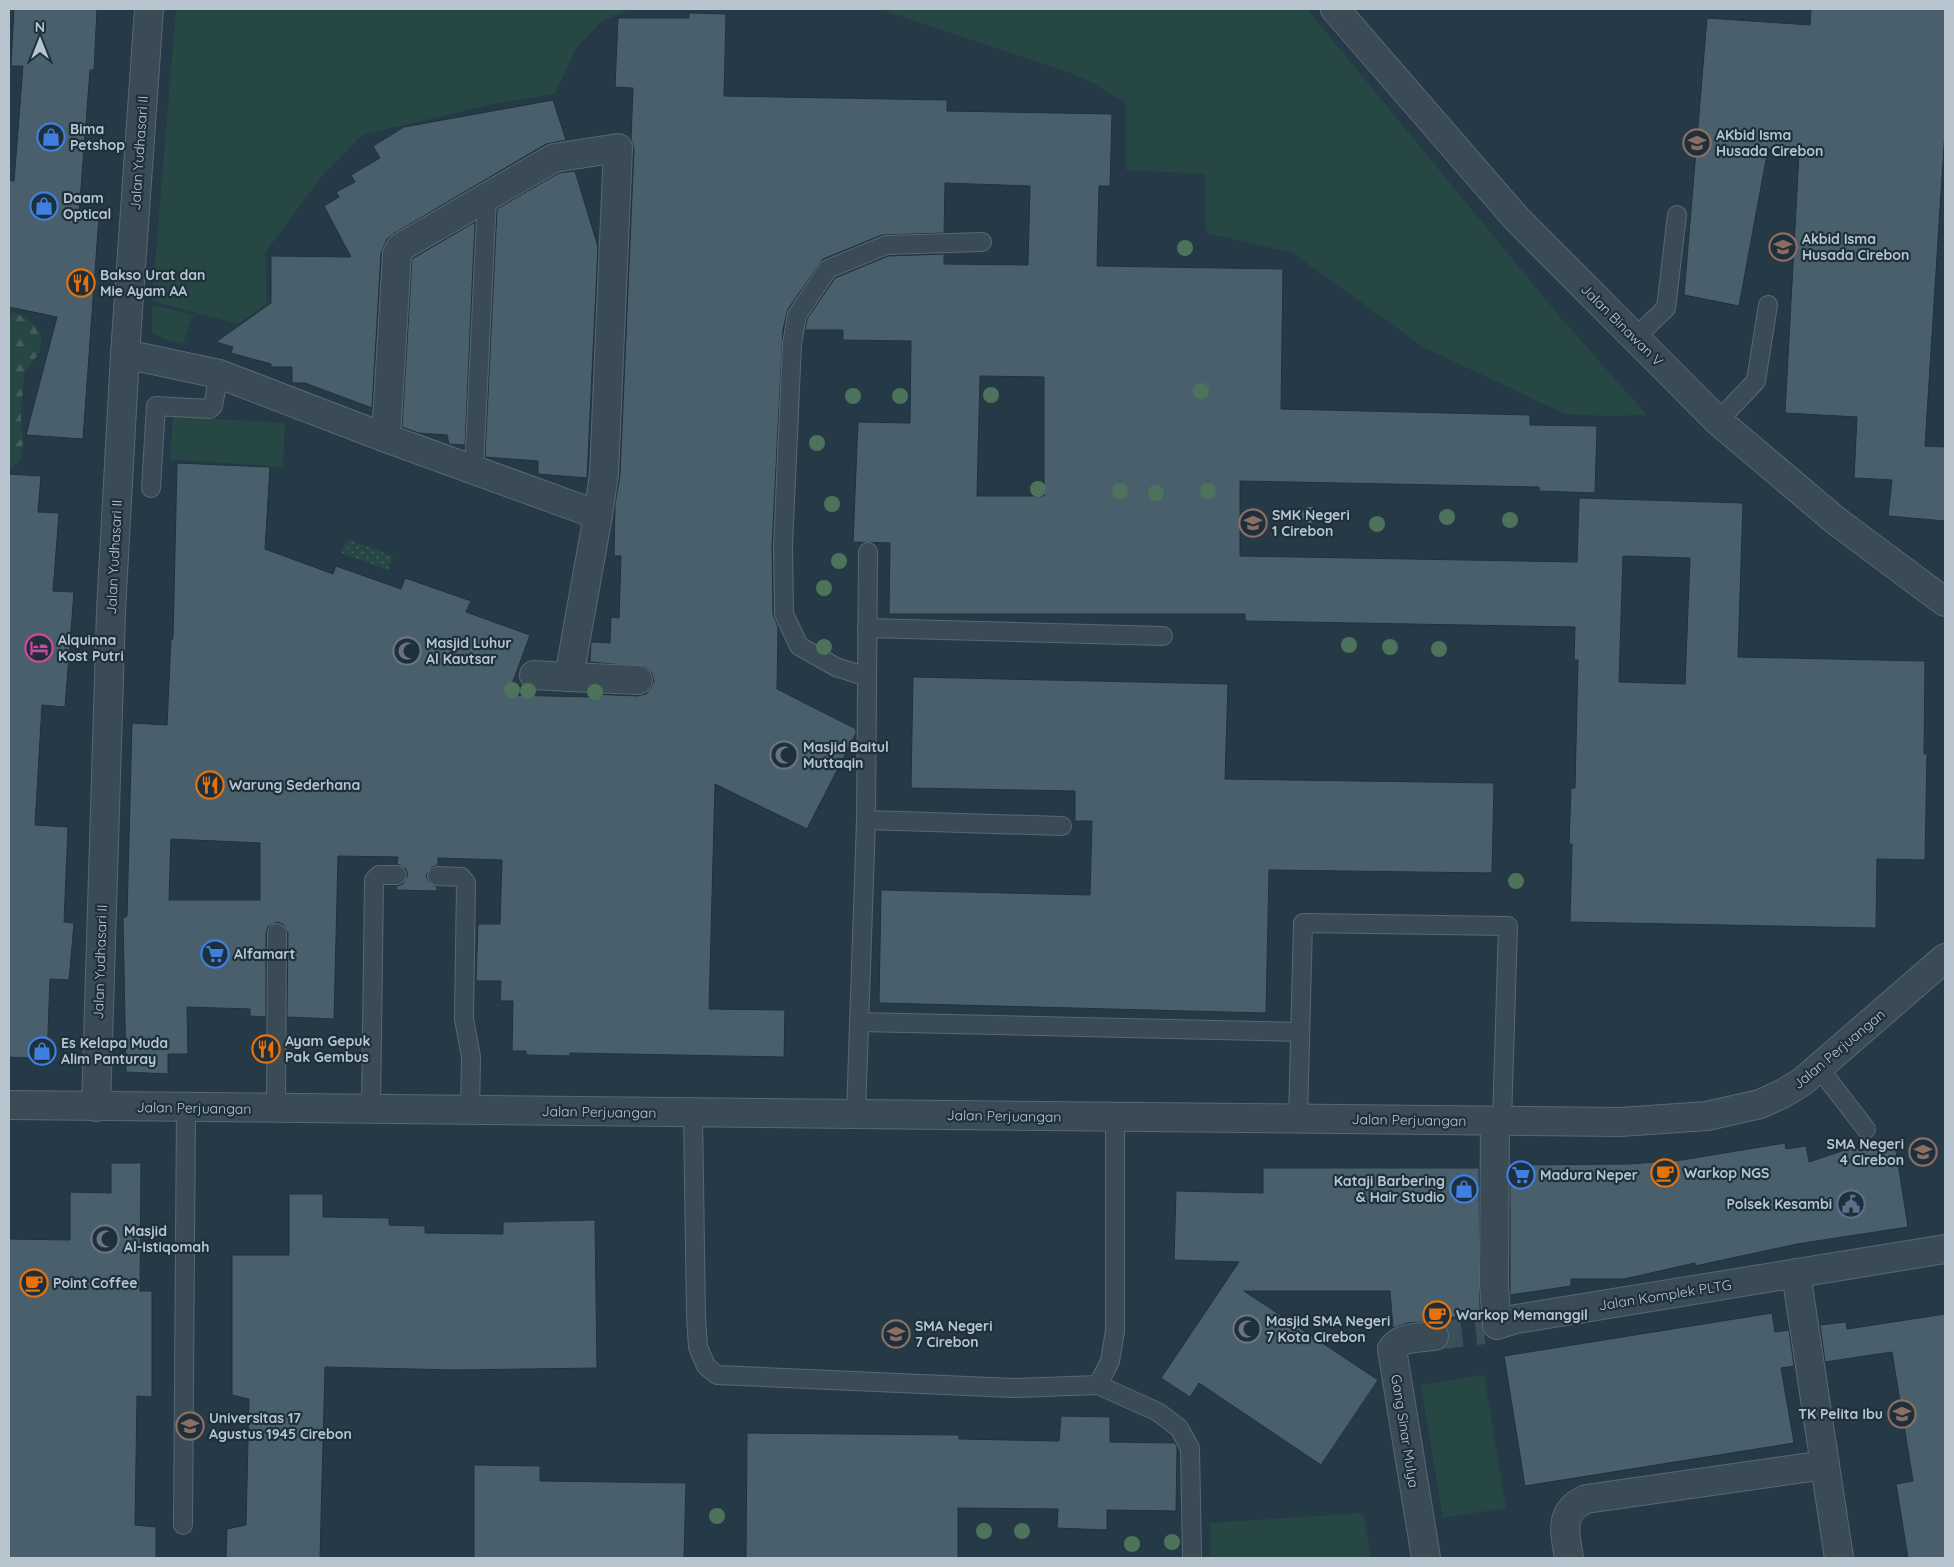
<svg xmlns="http://www.w3.org/2000/svg" width="1954" height="1567" viewBox="0 0 1954 1567" font-family="Quicksand,sans-serif">
  <defs>
    <pattern id="forest-firs" width="22" height="20" patternUnits="userSpaceOnUse" patternTransform="scale(1.25)"><rect width="22" height="20" fill="#274744"/><path d="M5 1l3.5 6h-7zM16 11l3.5 6h-7z" fill="#44605e"/></pattern>
    <pattern id="garden-dots" width="8" height="8" patternUnits="userSpaceOnUse" patternTransform="scale(1.25)"><rect width="8" height="8" fill="#274744"/><path d="M2 2h.1M6 6h.1" fill="none" stroke="#44605e" stroke-width="1.8" stroke-linecap="round"/></pattern>
  </defs>
  <rect width="100%" height="100%" fill="#253a46"/>
  <g fill="#274744">
    <path d="M176,9H631L602,21L576,48L555,94L489,105L362,135L321,177L265,253L267,303L238,324L152,301Z"/>
    <path d="M879,9H1307L1560,317L1647,415L1605,416L1565,414L1423,347L1293,253L1206,233L1205,174L1126,170V103L1091,82L1073,74Z"/>
    <path d="M152,305L193,315L183,344L165,339L152,332Z"/>
    <path d="M173,416L285,423L283,467L170,459Z"/>
    <path d="M1484,1375L1506,1508L1443,1518L1421,1385Z"/>
    <path d="M1363,1513L1371,1558H1210V1523Z"/>
  </g>
  <path fill="url(#forest-firs)" d="M9,312C25,314 33,322 42,336L39,353L24,374L21,416L23,442L21,459L16,465L9,469Z"/>
  <path fill="url(#garden-dots)" d="M346,539L393,556L388,570L341,553Z"/>
  <g fill="#49606c" stroke="#20323d" fill-rule="evenodd">
    <path d="M14,9H97L94,70H90L79,214L99,216L83,439L26,435L57,317L9,307V180L14,181L23,66H11Z"/>
    <path d="M1811,9H1945V130L1925,446L1945,447V521L1888,516L1892,480L1854,478L1857,417L1785,413L1799,153L1768,149L1739,306L1684,295L1707,18L1810,25Z"/>
    <path d="M689,13L726,14L724,96L947,100V111L1112,114L1110,186H1099L1097,266L1283,269L1281,409L1530,415V425L1597,426L1595,493L1539,491V487L1240,481V556L1577,562L1579,498L1743,503L1738,657L1925,661L1924,754H1927L1925,860L1877,859L1876,928L1570,922L1572,844H1569L1571,788H1575L1578,660H1574L1575,627L1245,621V614H889L890,543L853,542L858,422L910,423L911,341L843,340V330H805L807,319L835,278L888,256L944,254V264L1028,265L1030,186L945,183L944,233L882,235L823,259L788,309L783,329L772,546L773,614L778,627L777,689L856,729V733L807,829L715,784L709,1009L785,1010L784,1057L570,1053V1056L526,1055V1051H512L513,1001H500L501,981H476L478,924H500L502,860L438,858V865L432,867L426,875L428,881L437,887V891L396,890L397,886L403,884L408,875L406,869L397,864L398,857L338,856L334,1019L287,1017L288,933L283,924L277,922L268,927L266,933V1017L250,1016V1009L187,1007L188,1054H168V1074L126,1072L123,918L127,916L132,723L167,725L171,639H173L177,463L270,467L265,549L333,574L336,566L401,589L405,578L471,601L466,612L530,635L508,695L589,697V694L637,696L646,694L651,688L654,681L652,673L646,667L590,662L591,642L610,643L611,617L619,618L621,556H614L615,504L620,475L634,149L631,140L633,88L615,87L618,18H689ZM980,376L1044,377V496H977ZM1623,556L1690,558L1685,684L1619,682ZM171,839L260,843V900H169Z"/>
    <path d="M553,100L566,140L546,144L393,234L387,239L381,253L372,408L305,383H292V367H271V364L231,353L233,347L216,342L271,303V256L351,257L324,206L339,197L336,192L355,182L351,175L380,158L373,146L404,127Z"/>
    <path d="M575,171L598,247L587,478L538,474V461L485,457L497,209L559,173Z"/>
    <path d="M475,222L465,445L449,444L447,435L419,433L402,427L412,259Z"/>
    <path d="M9,474L41,476L38,512L59,513L53,591L74,592L65,707L42,705L35,825L68,827L64,922L74,923L69,980L50,979L47,1059L9,1057Z"/>
    <path d="M913,677L1228,684L1225,779L1494,783L1492,873L1269,870L1266,1013L879,1003L881,890L1090,895L1092,821H1075V791L911,788Z"/>
    <path d="M1785,1143L1786,1149L1806,1146L1809,1162L1857,1146L1859,1151L1895,1144L1908,1227L1797,1244L1695,1266V1263L1624,1279H1571V1286L1510,1295V1165L1629,1164L1682,1160Z"/>
    <path d="M111,1163H141L140,1291H152V1397L137,1396L135,1525L156,1527V1558H9V1239L70,1240V1192L111,1193Z"/>
    <path d="M1263,1168H1479L1480,1311L1438,1321L1408,1323L1393,1328L1390,1291H1244L1378,1380L1321,1465L1199,1383L1190,1397L1161,1378L1239,1262L1174,1260L1176,1191L1263,1193Z"/>
    <path d="M289,1194H323V1217L389,1218V1225L425,1226V1233L503,1234V1222L595,1220L597,1368L455,1370L325,1367L320,1558H226L227,1529L246,1525L249,1399L232,1395V1255H289Z"/>
    <path d="M1772,1313L1775,1332L1789,1330L1794,1366L1781,1368L1794,1443L1525,1486L1504,1356Z"/>
    <path d="M1945,1314V1558H1908L1896,1484L1913,1481L1892,1352L1825,1362L1820,1325L1846,1322L1847,1329Z"/>
    <path d="M1061,1416L1110,1417V1442L1175,1443L1177,1447L1176,1511L1107,1510V1530L1057,1528L1058,1509L958,1508V1558H746L747,1433L959,1435V1439L1059,1441Z"/>
    <path d="M474,1465L540,1466V1481L686,1483L684,1558H474Z"/>
  </g>
  <g fill="none" stroke-linecap="round" stroke-linejoin="round">
    <path stroke="#3b4f5a" stroke-width="28" stroke-dasharray="28 14" stroke-linecap="butt" d="M1434,1336L1484,1330"/>
    <g stroke="#586872" stroke-width="20">
      <g id="service">
        <path d="M1635,338L1666,308L1677,215"/>
        <path d="M1718,421L1756,381L1768,305"/>
        <path d="M474,470L487,197"/>
        <path d="M151,488L156,406L210,409L213,406L219,374"/>
        <path d="M867,628L1163,636"/>
        <path d="M867,677L836,667L799,646L784,614L783,546L792,344L797,315L828,269L886,245L982,242"/>
        <path d="M866,820L1062,826"/>
        <path d="M437,876L461,877L466,883L464,1019L471,1057L470,1110"/>
        <path d="M859,1022L1300,1032"/>
        <path d="M1819,1068L1866,1129"/>
        <path d="M276,1109L277,933"/>
        <path d="M371,1109L374,880L379,875H397"/>
        <path d="M693,1113L696,1316L698,1347L706,1366L717,1375L1013,1388L1098,1385L1158,1412L1179,1428L1190,1448L1192,1558"/>
        <path d="M856,1114L866,820L868,552"/>
        <path d="M1298,1119L1303,923L1508,926L1502,1121"/>
        <path d="M1098,1385L1110,1361L1115,1331V1117"/>
        <path d="M183,1525L186,1107"/>
      </g>
    </g>
    <g stroke="#586872" stroke-width="30">
      <g id="minor">
        <path d="M1335,9L1516,218L1718,421L1835,520L1945,602"/>
        <path d="M125,354L219,374L386,438L598,515L569,677L534,675"/>
        <path d="M386,438L397,254L401,247L554,158L618,148L604,474L598,515"/>
        <path d="M569,677L638,680"/>
        <path d="M1495,1121L1494,1284L1497,1325L1516,1319L1945,1249"/>
        <path d="M1796,1273L1839,1558"/>
        <path d="M1426,1558L1392,1349C1401,1336 1420,1338 1434,1336"/>
        <path d="M1569,1558C1565,1532 1558,1512 1586,1499L1825,1465"/>
      </g>
    </g>
    <g stroke="#586872" stroke-width="30">
      <g id="tertiary">
        <path d="M9,1105L1620,1122L1707,1116L1760,1104L1782,1094L1802,1082L1945,958"/>
        <path d="M96,1107L111,611L125,354L149,9"/>
      </g>
    </g>
    <use href="#service" stroke="#3a4b55" stroke-width="18"/>
    <use href="#minor" stroke="#3a4b55" stroke-width="28"/>
    <use href="#tertiary" stroke="#3a4b55" stroke-width="28"/>
  </g>
  <g fill="#4d735c">
    <circle cx="1185" cy="248" r="8"/>
    <circle cx="1201" cy="391" r="8"/>
    <circle cx="991" cy="395" r="8"/>
    <circle cx="853" cy="396" r="8"/>
    <circle cx="900" cy="396" r="8"/>
    <circle cx="817" cy="443" r="8"/>
    <circle cx="1038" cy="489" r="8"/>
    <circle cx="1120" cy="491" r="8"/>
    <circle cx="1208" cy="491" r="8"/>
    <circle cx="1156" cy="493" r="8"/>
    <circle cx="832" cy="504" r="8"/>
    <circle cx="1310" cy="515" r="8"/>
    <circle cx="1447" cy="517" r="8"/>
    <circle cx="1510" cy="520" r="8"/>
    <circle cx="1377" cy="524" r="8"/>
    <circle cx="839" cy="561" r="8"/>
    <circle cx="824" cy="588" r="8"/>
    <circle cx="1349" cy="645" r="8"/>
    <circle cx="824" cy="647" r="8"/>
    <circle cx="1390" cy="647" r="8"/>
    <circle cx="1439" cy="649" r="8"/>
    <circle cx="512" cy="690" r="8"/>
    <circle cx="528" cy="691" r="8"/>
    <circle cx="595" cy="692" r="8"/>
    <circle cx="1516" cy="881" r="8"/>
    <circle cx="717" cy="1516" r="8"/>
    <circle cx="984" cy="1531" r="8"/>
    <circle cx="1022" cy="1531" r="8"/>
    <circle cx="1172" cy="1542" r="8"/>
    <circle cx="1132" cy="1544" r="8"/>
  </g>
  <defs>
    <g id="shop-ring" transform="scale(1.4375)"><circle r="9.5" fill="#1e303b" stroke="#3f7fe0" stroke-width="1.5"/><path d="M-5-2.5h2.3a2.7 3.5 0 0 1 5.4 0H5L5.5 6h-11ZM-1.5-2.5h3a1.5 2.3 0 0 0-3 0Z" fill="#3f7fe0"/></g>
    <g id="university-ring" transform="scale(1.4375)"><circle r="9.5" fill="#1e303b" stroke="#8d6e63" stroke-width="1.5"/><path d="M0-5L7-2L0 1L-7-2ZM-4 1L0 2.5L4 1V4Q0 6-4 4Z" fill="#8d6e63"/></g>
    <g id="school-ring" transform="scale(1.4375)"><circle r="9.5" fill="#1e303b" stroke="#8d6e63" stroke-width="1.5"/><path d="M0-5L7-2L0 1L-7-2ZM-4 1L0 2.5L4 1V4Q0 6-4 4Z" fill="#8d6e63"/></g>
    <g id="restaurant-ring" transform="scale(1.4375)"><circle r="9.5" fill="#1e303b" stroke="#e8710a" stroke-width="1.5"/><path d="M-5-6h1v4h1v-4h1v4h1v-4h1v5L-1.5 .5V6h-2V.5L-5-1ZM5-6V6H3V1.5H1.5Q1.5-4 5-6Z" fill="#e8710a"/></g>
    <g id="hotel-ring" transform="scale(1.4375)"><circle r="9.5" fill="#1e303b" stroke="#d1479c" stroke-width="1.5"/><path d="M-6-4.5h1.5V1H6V5H4.5V3h-9V5H-6ZM-4 0a1.8 1.8 0 1 1 3.6 0ZM.5 0V-2.5h3Q6-2.5 6 0Z" fill="#d1479c"/></g>
    <g id="mosque-ring" transform="scale(1.4375)"><circle r="9.5" fill="#1e303b" stroke="#6b7280" stroke-width="1.5"/><path d="M3.5-4.9A6 6 0 1 0 3.5 4.9A5 5 0 1 1 3.5-4.9Z" fill="#6b7280"/></g>
    <g id="supermarket-ring" transform="scale(1.4375)"><circle r="9.5" fill="#1e303b" stroke="#3f7fe0" stroke-width="1.5"/><path d="M-6-5.5h2.5l.6 2H6L4.5 2H-2.5L-4.4-4H-6ZM-1.5 3.2a1.3 1.3 0 1 0 .1 0ZM3 3.2a1.3 1.3 0 1 0 .1 0Z" fill="#3f7fe0"/></g>
    <g id="cafe-ring" transform="scale(1.4375)"><circle r="9.5" fill="#1e303b" stroke="#e8710a" stroke-width="1.5"/><path d="M-5.5-4.5H6V0H3Q3 3.5 0 3.5H-2.5Q-5.5 3.5-5.5 0ZM3-3.2v2h1.7v-2ZM-6 4.5H4V6H-6Z" fill="#e8710a"/></g>
    <g id="civic-ring" transform="scale(1.4375)"><circle r="9.5" fill="#1e303b" stroke="#5c6f8a" stroke-width="1.5"/><path d="M-.6-6.5H3V-4.5H.6V-3L4-1V1h2V6H-6V1h2V-1L-.6-3ZM-1.2 2.5V6h2.4V2.5Z" fill="#5c6f8a"/></g>
  </defs>
  <g fill-rule="evenodd">
    <use href="#shop-ring" x="51" y="137"/>
    <use href="#university-ring" x="1697" y="143"/>
    <use href="#shop-ring" x="44" y="206"/>
    <use href="#school-ring" x="1783" y="247"/>
    <use href="#restaurant-ring" x="81" y="283"/>
    <use href="#school-ring" x="1253" y="523"/>
    <use href="#hotel-ring" x="39" y="648"/>
    <use href="#mosque-ring" x="407" y="651"/>
    <use href="#mosque-ring" x="784" y="755"/>
    <use href="#restaurant-ring" x="210" y="785"/>
    <use href="#supermarket-ring" x="215" y="954"/>
    <use href="#restaurant-ring" x="266" y="1049"/>
    <use href="#shop-ring" x="42" y="1051"/>
    <use href="#school-ring" x="1923" y="1152"/>
    <use href="#cafe-ring" x="1665" y="1173"/>
    <use href="#supermarket-ring" x="1521" y="1175"/>
    <use href="#shop-ring" x="1464" y="1189"/>
    <use href="#civic-ring" x="1851" y="1204"/>
    <use href="#mosque-ring" x="105" y="1239"/>
    <use href="#cafe-ring" x="34" y="1283"/>
    <use href="#cafe-ring" x="1437" y="1315"/>
    <use href="#mosque-ring" x="1247" y="1329"/>
    <use href="#school-ring" x="896" y="1334"/>
    <use href="#school-ring" x="1902" y="1414"/>
    <use href="#university-ring" x="190" y="1426"/>
  </g>
  <g text-anchor="middle" dominant-baseline="central" stroke-width="4.5" stroke-linejoin="round" paint-order="stroke">
    <g font-size="14" font-weight="bold" fill="#b8c5ce" stroke="#1e303b" text-anchor="start">
      <text x="70" y="129">Bima<tspan x="70" dy="16">Petshop</tspan></text>
      <text x="1716" y="135">AKbid Isma<tspan x="1716" dy="16">Husada Cirebon</tspan></text>
      <text x="63" y="198">Daam<tspan x="63" dy="16">Optical</tspan></text>
      <text x="1802" y="239">Akbid Isma<tspan x="1802" dy="16">Husada Cirebon</tspan></text>
      <text x="100" y="275">Bakso Urat dan<tspan x="100" dy="16">Mie Ayam AA</tspan></text>
      <text x="1272" y="515">SMK Negeri<tspan x="1272" dy="16">1 Cirebon</tspan></text>
      <text x="58" y="640">Alquinna<tspan x="58" dy="16">Kost Putri</tspan></text>
      <text x="426" y="643">Masjid Luhur<tspan x="426" dy="16">Al Kautsar</tspan></text>
      <text x="803" y="747">Masjid Baitul<tspan x="803" dy="16">Muttaqin</tspan></text>
      <text x="229" y="785">Warung Sederhana</text>
      <text x="234" y="954">Alfamart</text>
      <text x="285" y="1041">Ayam Gepuk<tspan x="285" dy="16">Pak Gembus</tspan></text>
      <text x="61" y="1043">Es Kelapa Muda<tspan x="61" dy="16">Alim Panturay</tspan></text>
      <text x="1904" y="1144" text-anchor="end">SMA Negeri<tspan x="1904" dy="16">4 Cirebon</tspan></text>
      <text x="1684" y="1173">Warkop NGS</text>
      <text x="1540" y="1175">Madura Neper</text>
      <text x="1445" y="1181" text-anchor="end">Kataji Barbering<tspan x="1445" dy="16">&amp; Hair Studio</tspan></text>
      <text x="1832" y="1204" text-anchor="end">Polsek Kesambi</text>
      <text x="124" y="1231">Masjid<tspan x="124" dy="16">Al-Istiqomah</tspan></text>
      <text x="53" y="1283">Point Coffee</text>
      <text x="1456" y="1315">Warkop Memanggil</text>
      <text x="1266" y="1321">Masjid SMA Negeri<tspan x="1266" dy="16">7 Kota Cirebon</tspan></text>
      <text x="915" y="1326">SMA Negeri<tspan x="915" dy="16">7 Cirebon</tspan></text>
      <text x="1883" y="1414" text-anchor="end">TK Pelita Ibu</text>
      <text x="209" y="1418">Universitas 17<tspan x="209" dy="16">Agustus 1945 Cirebon</tspan></text>
    </g>
    <g font-size="14" fill="#b8c5ce" stroke="#1e303b">
      <text transform="translate(139 153) rotate(-86)">Jalan Yudhasari II</text>
      <text transform="translate(1622 325) rotate(45)">Jalan Binawan V</text>
      <text transform="translate(114 557) rotate(-87)">Jalan Yudhasari II</text>
      <text transform="translate(100 962) rotate(-88)">Jalan Yudhasari II</text>
      <text transform="translate(1839 1049) rotate(-40)">Jalan Perjuangan</text>
      <text transform="translate(194 1108) rotate(1)">Jalan Perjuangan</text>
      <text transform="translate(599 1112) rotate(1)">Jalan Perjuangan</text>
      <text transform="translate(1004 1116) rotate(1)">Jalan Perjuangan</text>
      <text transform="translate(1409 1120) rotate(1)">Jalan Perjuangan</text>
      <text transform="translate(1665 1295) rotate(-9)">Jalan Komplek PLTG</text>
      <text transform="translate(1405 1431) rotate(81)">Gang Sinar Mulya</text>
    </g>
  </g>
  <rect width="1954" height="1567" fill="none" stroke="#b8c5ce" stroke-width="20"/>
  <g transform="translate(40 40)" stroke="#1e303b" stroke-width="4" paint-order="stroke">
  <path d="M0-4L9 19L0 12L-9 19Z" fill="#b8c5ce"/>
  <text y="-8" font-size="14" font-weight="bold" text-anchor="middle" fill="#b8c5ce">N</text>
  </g>
</svg>
